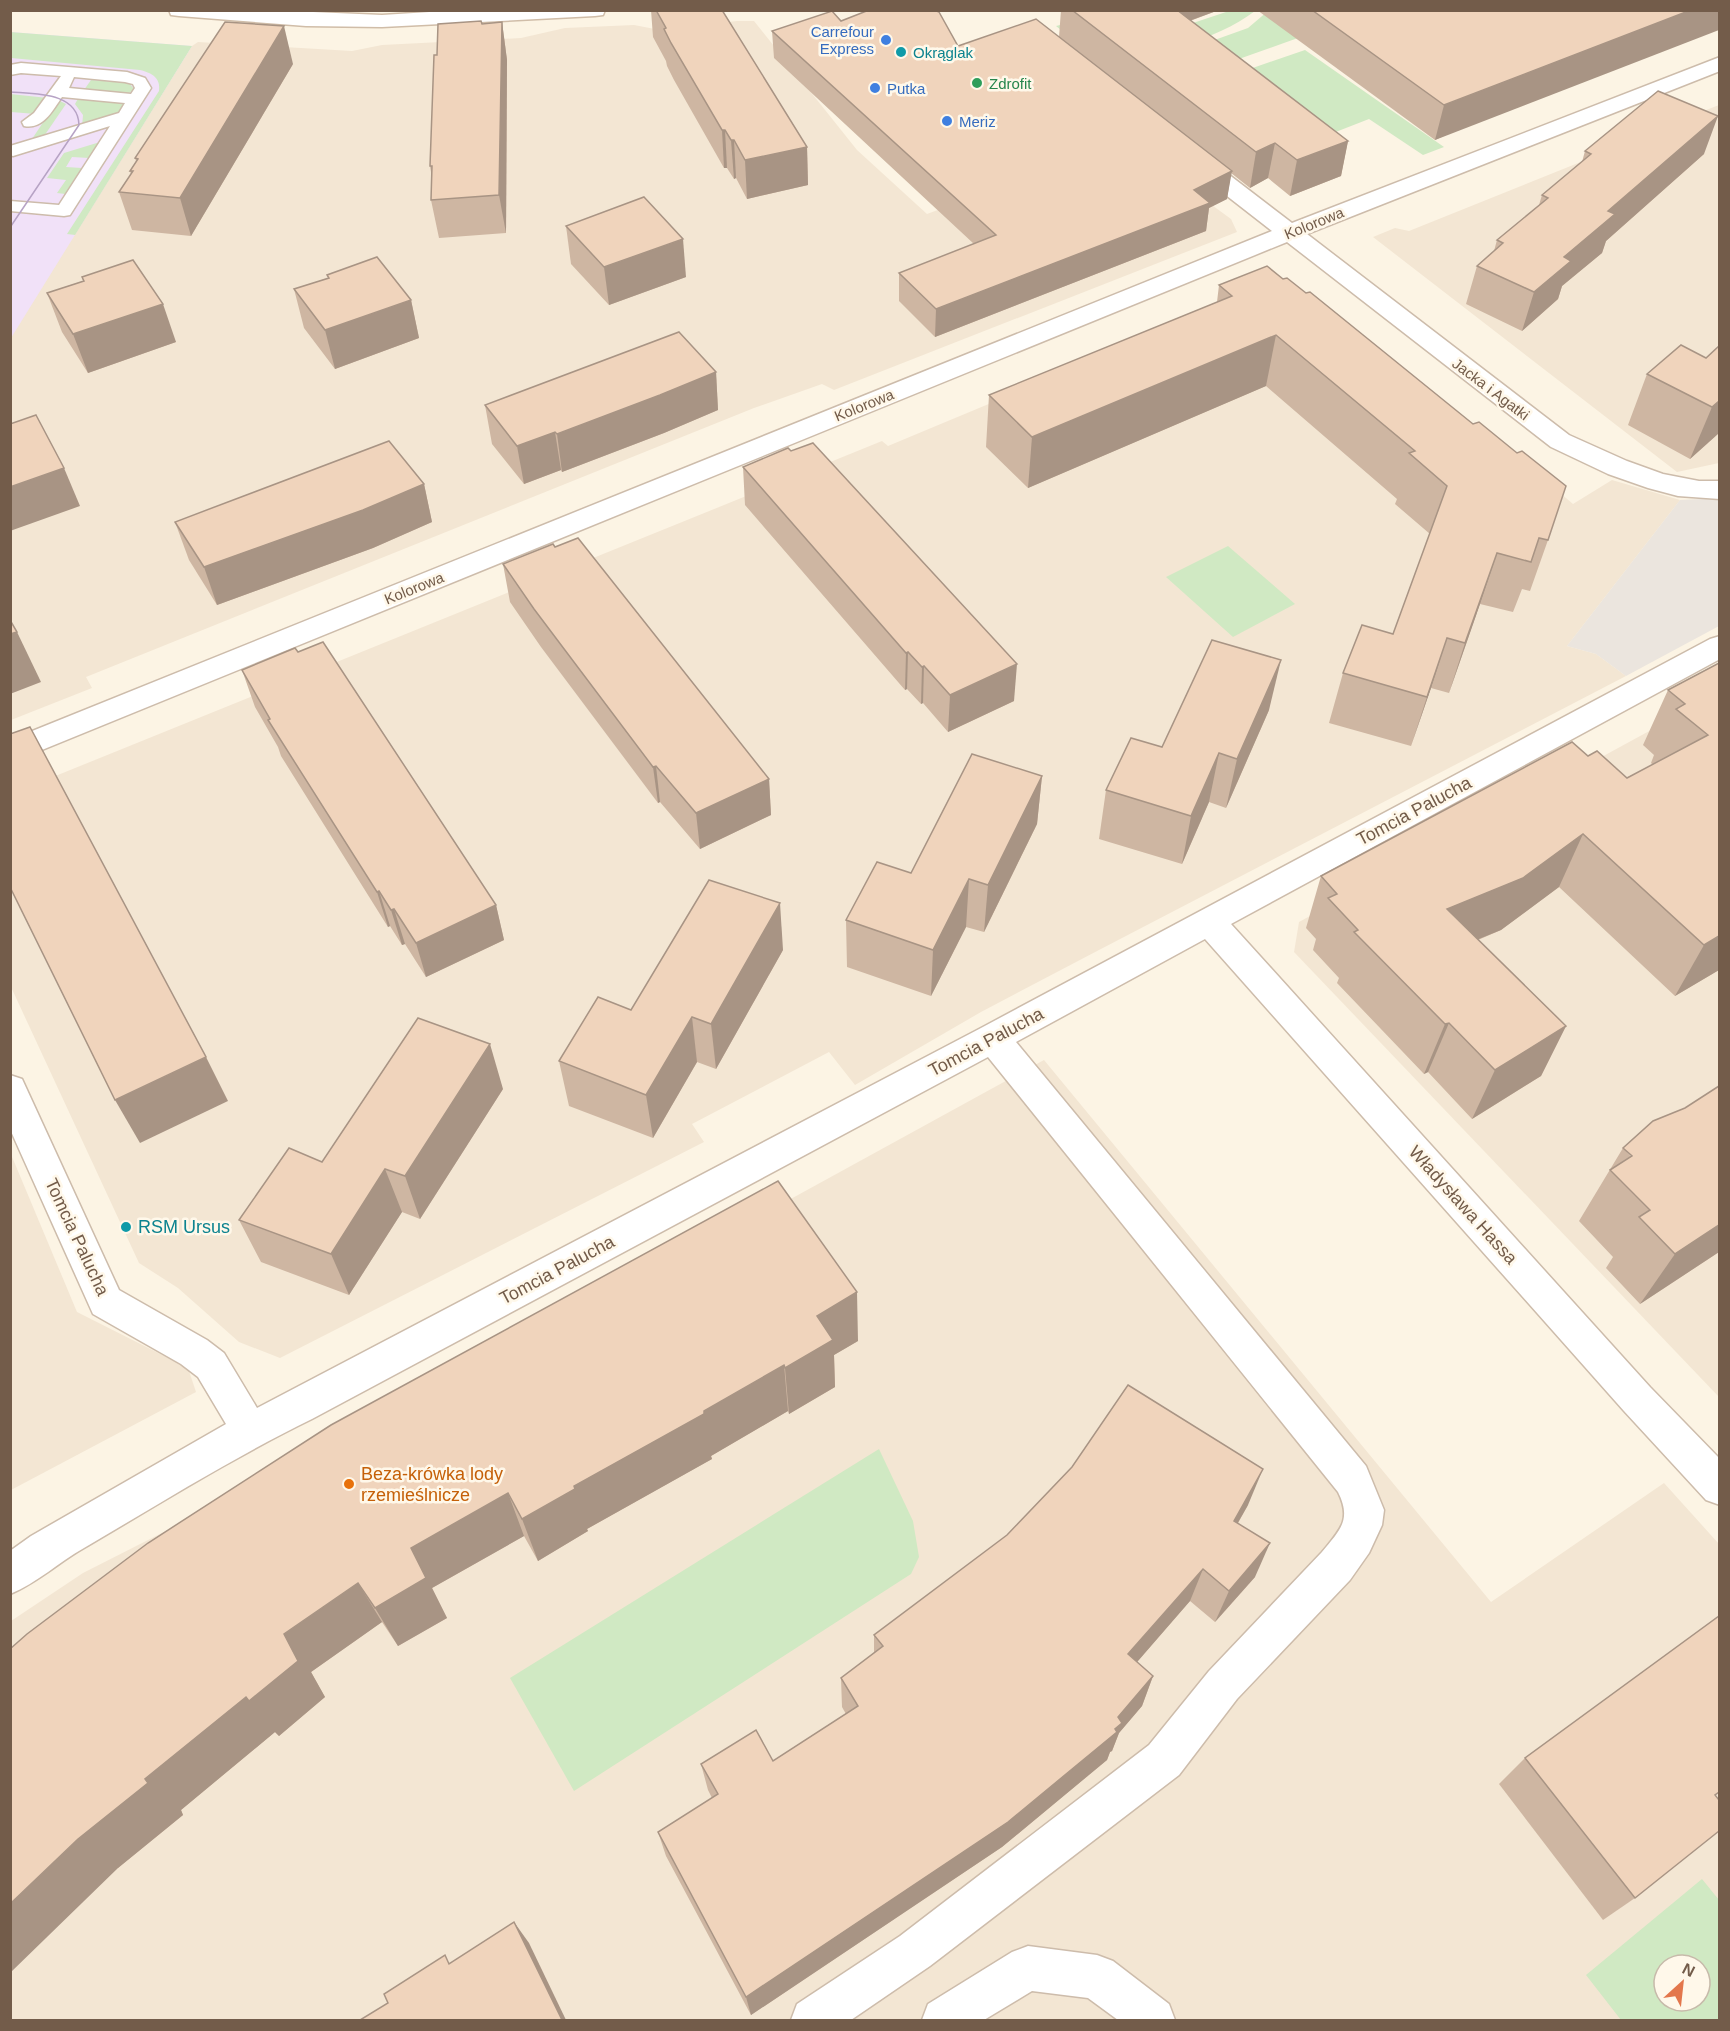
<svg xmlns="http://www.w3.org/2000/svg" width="1730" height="2031" viewBox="0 0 1730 2031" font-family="Helvetica,sans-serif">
  <rect width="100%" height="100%" fill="#fcf4e4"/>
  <g fill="#f3e6d3" fill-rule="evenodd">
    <path d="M737,21H754L857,150L927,214L1115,144L1142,154L1231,219L1237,232L834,390L822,384L754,408L86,677L92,688L11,720L10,338L192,46L198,42L352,51L382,45L521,38L565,28L634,25L660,30Z"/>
    <path d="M1719,105V463L1677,472L1373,237L1395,228L1409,231L1603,153L1604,135L1644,116L1673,123Z"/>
    <path d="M1271,286L1546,481L1573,504L1612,480L1680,500L1567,646L1596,654L1626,676L1099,950L981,1012L855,1085L829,1052L692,1124L704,1142L280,1358L239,1342L178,1288L139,1263L11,987V794L882,441L888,446Z"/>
    <path d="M1719,693V1397L1294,952L1299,922Z"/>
    <path d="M1044,1060L1491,1602L1664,1483L1719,1544V2020H11V1621L83,1573L424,1400ZM1664,1965H1700V2001H1664Z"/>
    <path d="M10,1152L77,1312L188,1368L196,1392L11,1490Z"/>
  </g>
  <path fill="#ebe5de" d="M1719,498V626L1626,676L1596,654L1567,646L1680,500Z"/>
  <path fill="#f1e1f8" d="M11,32L192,46L11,338Z"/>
  <g fill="#d0e9c3" fill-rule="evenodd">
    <path d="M1229,11H1255C1214,42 1156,53 1107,66L1056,26L1064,24L1193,23Z"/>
    <path d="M1268,11L1309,34L1205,71L1181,52L1248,28Z"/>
    <path d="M10,32L192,46L75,235L67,234L159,91C161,78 152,73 140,70L11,58Z"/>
    <path d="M1305,50L1444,147L1423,155L1369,119L1328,135L1244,71Z"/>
    <path d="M91,80L129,83L134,89L128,94L84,90Z"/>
    <path d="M10,94L48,98L36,114L11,112Z"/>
    <path d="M79,97L126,102L118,113L82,127L83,115L75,104Z"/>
    <path d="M58,100L66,104L42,139L30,142Z"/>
    <path d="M100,142L89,158L72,157L66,167L82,168L65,194L57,193L66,180L47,178L64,153Z"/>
    <path d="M1228,546L1295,604L1233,637L1166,577Z"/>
    <path d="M879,1449L913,1521L919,1557L911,1574L574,1791L510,1678Z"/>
    <path d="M1702,1879L1719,1900V2020H1621L1586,1975ZM1664,1965H1700V2001H1664Z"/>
  </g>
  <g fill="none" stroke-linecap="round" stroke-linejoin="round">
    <g stroke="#cdbcab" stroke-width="3">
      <path id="lane" d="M21,63L127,72L145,78L151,88L70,215L64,216L10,211V201L59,205L110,126L13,156L10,155V146L119,113L125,103L62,97C53,110 43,130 24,126L22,122L34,113L61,76L21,73L10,75V65ZM74,77L125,82L133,84L135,88L131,94L69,88Z"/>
    </g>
    <g stroke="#cdbcab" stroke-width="3">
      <g id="street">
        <path d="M1720,57V71L1307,234L1569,435L1627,461L1663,474L1699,481H1720V499L1678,496L1648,488L1608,474L1551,447L1287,242L10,763V740L1272,231L1186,164L1182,159L1186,154L1194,152L1202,154L1292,223Z"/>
        <path d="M1720,636V659L1231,924L1650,1387L1720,1459V1505L1706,1500L1624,1411L1205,939L1016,1042L1366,1466L1384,1510L1382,1525L1369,1553L1350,1580L1237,1699L1179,1775L930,1966L851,2020H791L797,2004L900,1936L1149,1745L1209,1671L1322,1552C1340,1530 1352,1520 1338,1492L988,1057L312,1419C234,1457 159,1504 84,1548C59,1562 37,1583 10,1594V1551L31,1536L226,1424L198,1377L181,1364L93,1314L10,1129V1075L22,1079L119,1290L207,1340L224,1353L257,1408L981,1028L1710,639Z"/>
        <path d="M1028,1946L1097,1955L1113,1961L1169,2004L1175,2020H1118L1088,1998L1032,1991L984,2020H922L928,2004L1012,1952Z"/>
      </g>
    </g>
    <g stroke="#d0bda8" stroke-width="3">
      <path id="secondary" d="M169,10H267L382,15L461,10H605L603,15L595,16L382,27L306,26L179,16L171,15Z"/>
    </g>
    <use href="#lane" fill="#fff" fill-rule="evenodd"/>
    <use href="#street" fill="#fff" fill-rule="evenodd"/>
    <use href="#secondary" fill="#fff" fill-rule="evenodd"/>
    <path stroke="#b7a3c5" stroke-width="1.5" d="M10,92C35,94 78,92 79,125L11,226"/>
  </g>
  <g fill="#ceb6a2">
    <path d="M651,10H722L807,147L808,185L747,199L736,178L734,179L727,168H724L674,80L667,66L666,61L653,37Z"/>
    <path d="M1061,10H1219L1190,21L1348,141L1341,176L1290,196L1268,178L1250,188L1231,173L1227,199L1209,208L1206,231L935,337L899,301V273L974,244L774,58L772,31L841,21L958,46L1059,37Z"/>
    <path d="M1257,10H1719L1435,140Z"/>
    <path d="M502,22L507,60L506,233L439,238L431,200L432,178L430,166L437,55L482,24Z"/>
    <path d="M293,64L191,236L132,230L119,192L131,174L130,171L136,161L135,158Z"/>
    <path d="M1585,151L1704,154L1606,241L1602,253L1562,286L1558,299L1522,331L1466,304L1477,266L1494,251L1497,240L1539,205L1542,195L1582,162Z"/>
    <path d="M566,226L686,277L609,305L571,264Z"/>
    <path d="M327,275L411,300L419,338L335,369L304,328L294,289L328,278Z"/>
    <path d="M82,277L176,342L88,373L62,332L47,293L83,281Z"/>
    <path d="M1219,285L1548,540L1530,591L1522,589L1513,612L1480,604L1449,693L1431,688L1411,746L1329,723L1343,673L1393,634L1430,534L1395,504L1397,499L1266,386L1028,488L986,447L989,395L1217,302Z"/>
    <path d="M1719,346V433L1690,459L1628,425L1647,374L1706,358Z"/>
    <path d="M716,372L718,410L664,433L562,472L561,470L524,484L492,444L485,405Z"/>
    <path d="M743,467L1014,701L948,732L923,703L921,704L907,689L905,690L745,505Z"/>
    <path d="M424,484L432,522L373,548L217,605L189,560L175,522Z"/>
    <path d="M503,564L769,779L771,815L700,849L660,802L658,803L541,647L510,602Z"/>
    <path d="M1719,663V970L1675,996L1559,887L1501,930L1478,940L1566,1026L1541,1076L1472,1119L1428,1072L1424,1074L1337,983L1339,978L1313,950L1316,939L1306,928L1321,876L1588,756L1627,778L1653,765L1651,763L1654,755L1643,745L1668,690Z"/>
    <path d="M242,670L496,905L504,940L426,977L405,944L402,945L390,926L388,927L281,756L278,747L255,707Z"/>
    <path d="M1269,710L1226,808L1209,802L1182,864L1099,839L1106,790L1162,747Z"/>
    <path d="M1042,776L1037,824L984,932L966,927L931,996L847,967L846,920Z"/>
    <path d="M783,950L716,1069L697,1062L653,1138L569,1106L559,1061L631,1010Z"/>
    <path d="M503,1089L420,1219L402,1212L349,1295L261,1262L239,1220L322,1162Z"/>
    <path d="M1623,1148L1719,1252L1640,1304L1606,1268L1613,1257L1579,1221Z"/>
    <path d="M858,1341L834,1355L835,1387L789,1414L788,1411L711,1456L712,1459L587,1529L588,1531L538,1561L524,1536L432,1588L447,1618L398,1646L382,1622L311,1672L325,1697L279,1736L275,1732L181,1810L183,1815L118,1868L148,1543Z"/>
    <path d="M1248,1505L1238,1523L1255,1577L1215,1622L1190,1601L1137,1662L1153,1676L1142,1706L1119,1733L1112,1751L1110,1752L1107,1760L1002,1847L751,2015L666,1856L658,1832L712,1798L708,1790L701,1764L773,1761L846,1714L842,1707L841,1678L874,1653V1635Z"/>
    <path d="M1525,1758L1715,1795L1635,1898L1603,1920L1499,1784Z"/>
  </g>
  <g fill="#a89484">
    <path d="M1159,10H1219L1156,33Z"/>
    <path d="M1691,10H1719V30L1435,140L1444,105Z"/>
    <path d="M502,22L507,60L506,233L499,195Z"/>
    <path d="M284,26L293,64L191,236L180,198Z"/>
    <path d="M1718,116L1704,154L1606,241L1602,253L1562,286L1558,299L1522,331L1534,292L1564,257L1608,211Z"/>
    <path d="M722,130H725L727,168H724Z"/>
    <path d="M731,140H734L736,178L734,179Z"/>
    <path d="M1348,141L1341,176L1290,196L1297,160Z"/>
    <path d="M1275,143L1268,178L1250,188L1256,152Z"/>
    <path d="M807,147L808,185L747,199L745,160Z"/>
    <path d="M1232,171L1227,199L1209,208L1206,231L935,337L936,309L1194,190Z"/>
    <path d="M683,239L686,277L609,305L604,267Z"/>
    <path d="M411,300L419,338L335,369L325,330Z"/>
    <path d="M163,304L176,342L88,373L73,334Z"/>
    <path d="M1276,335L1266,386L1028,488L1032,437Z"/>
    <path d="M716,372L718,410L664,433L562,472L557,434Z"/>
    <path d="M1719,401V433L1690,459L1712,407Z"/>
    <path d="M555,432L561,470L524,484L517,446Z"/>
    <path d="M64,468L80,506L10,531V487Z"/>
    <path d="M424,484L432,522L373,548L217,605L204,567Z"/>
    <path d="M1497,553L1480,604L1449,693L1465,643Z"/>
    <path d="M17,632L41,682L10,694V634Z"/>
    <path d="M1447,638L1431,688L1411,746L1427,697Z"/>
    <path d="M908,652L907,689L905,690L906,653Z"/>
    <path d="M1281,660L1269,710L1226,808L1237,759Z"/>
    <path d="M1017,664L1014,701L948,732L950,695Z"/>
    <path d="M924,666L923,703L921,704L922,667Z"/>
    <path d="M1219,753L1209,802L1182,864L1191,816Z"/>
    <path d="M656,766L660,802L658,803L653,767Z"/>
    <path d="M1042,776L1037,824L984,932L988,885Z"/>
    <path d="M769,779L771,815L700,849L696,813Z"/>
    <path d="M1583,834L1559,887L1501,930L1427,960L1447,909Z"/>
    <path d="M969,879L966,927L931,996L933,950Z"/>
    <path d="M379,891L390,926L388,927L377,892Z"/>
    <path d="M780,903L783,950L716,1069L711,1024Z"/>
    <path d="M496,905L504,940L426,977L416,943Z"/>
    <path d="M394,909L405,944L402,945L391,910Z"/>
    <path d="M1719,936V970L1675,996L1704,945Z"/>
    <path d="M692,1017L697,1062L653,1138L646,1095Z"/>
    <path d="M1449,1023L1428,1072L1424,1074L1445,1024Z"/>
    <path d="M1566,1026L1541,1076L1472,1119L1495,1070Z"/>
    <path d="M490,1044L503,1089L420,1219L405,1176Z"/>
    <path d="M206,1057L228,1101L140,1143L115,1100Z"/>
    <path d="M385,1169L402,1212L349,1295L331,1254Z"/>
    <path d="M1719,1225V1252L1640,1304L1675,1254Z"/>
    <path d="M857,1292L858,1341L834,1355L835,1387L789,1414L785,1368L817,1316Z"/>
    <path d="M784,1365L788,1411L711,1456L712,1459L587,1529L588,1531L538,1561L522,1519L574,1486Z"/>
    <path d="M1263,1469L1248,1505L1220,1554L1234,1521Z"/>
    <path d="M508,1493L524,1536L432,1588L447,1618L398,1646L375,1608L411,1548Z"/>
    <path d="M1270,1543L1255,1577L1215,1622L1229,1591Z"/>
    <path d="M1203,1569L1190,1601L1118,1684L1128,1654Z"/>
    <path d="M358,1583L382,1622L311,1672L325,1697L279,1736L275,1732L181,1810L183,1815L118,1868L10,1973V1904L78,1839L145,1779L284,1634Z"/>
    <path d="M1153,1676L1142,1706L1119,1733L1112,1751L1110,1752L1107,1760L1002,1847L751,2015L746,1997L1118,1717Z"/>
    <path d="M514,1922L529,1943L566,2020H562Z"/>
  </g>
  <g fill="#f0d4bc" stroke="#a89484" stroke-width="1.5">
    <path d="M656,10H722L807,147L745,160L734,140H731L725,130H722L671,43L664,29L666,28Z"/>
    <path d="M869,10H934L939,12L958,46L1036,19L1232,171L1194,190L1210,203L936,309L899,273L996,235L772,31L832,11L841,21Z"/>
    <path d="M1072,10H1177L1348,141L1297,160L1275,143L1256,152Z"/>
    <path d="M1312,10H1691L1444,105Z"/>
    <path d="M481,21L482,24L502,22L499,195L431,200L432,166H430L434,55H437L438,24Z"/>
    <path d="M225,22L284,26L180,198L119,192L133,171H130L138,159L135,158Z"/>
    <path d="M1658,91L1718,116L1608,211L1615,214L1564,257L1571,261L1534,292L1477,266L1503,243L1497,240L1548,198L1542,195L1591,154L1585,151Z"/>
    <path d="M644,197L683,239L604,267L566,226Z"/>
    <path d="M377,257L411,300L325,330L294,289L329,278L327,275Z"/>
    <path d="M133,260L163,304L73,334L47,293L84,281L82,277Z"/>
    <path d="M1267,266L1283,279L1287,278L1306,293L1310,292L1473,424L1479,422L1517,453L1522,451L1566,486L1548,540L1539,538L1531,562L1497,553L1465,643L1447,638L1427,697L1343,673L1362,625L1393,634L1447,486L1409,453L1415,451L1276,335L1032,437L989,395L1232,296L1219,285Z"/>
    <path d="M679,332L716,372L660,395L557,434L555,432L517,446L485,405Z"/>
    <path d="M1681,345L1706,358L1719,346V401L1712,407L1647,374Z"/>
    <path d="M36,415L64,468L10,487V424Z"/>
    <path d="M389,441L424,484L363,510L204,567L175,522Z"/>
    <path d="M813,443L1017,664L950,695L924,666L922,667L908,652L906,653L743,467L788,448L791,451Z"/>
    <path d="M578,538L769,779L696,813L656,766L653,767L534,609L503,564L553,544L555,547Z"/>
    <path d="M10,620L17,632L10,634Z"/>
    <path d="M1212,640L1281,660L1237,759L1219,753L1191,816L1106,790L1131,738L1162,747Z"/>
    <path d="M323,642L496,905L416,943L394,909L391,910L379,891L377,892L268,720L270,719L242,670L295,648L298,652Z"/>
    <path d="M1719,663V936L1704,945L1583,834L1523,878L1447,909L1566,1026L1495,1070L1449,1023L1445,1024L1354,932L1358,930L1328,898L1337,894L1321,876L1572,742L1588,756L1597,751L1627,778L1708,735L1676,709L1685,704L1668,690Z"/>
    <path d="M30,727L206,1057L115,1100L10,887V734Z"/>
    <path d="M972,754L1042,776L988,885L969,879L933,950L846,920L877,862L911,873Z"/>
    <path d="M709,880L780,903L711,1024L692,1017L646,1095L559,1061L598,997L631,1010Z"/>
    <path d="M418,1018L490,1044L405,1176L385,1169L331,1254L239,1220L289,1148L322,1162Z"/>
    <path d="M1719,1086V1225L1675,1254L1639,1217L1650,1210L1610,1170L1632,1156L1623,1148L1653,1121L1685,1108Z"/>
    <path d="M778,1181L857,1292L817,1316L833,1340L785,1368L784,1365L704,1411V1414L574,1486L575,1489L522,1519L508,1493L411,1548L426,1578L375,1608L358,1583L284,1634L298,1661L249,1701L246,1697L145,1779L148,1783L78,1839L10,1904V1649L27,1634L148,1543L331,1425Z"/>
    <path d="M1128,1385L1263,1469L1234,1521L1270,1543L1229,1591L1203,1569L1128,1654L1153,1676L1118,1717L1122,1723L1115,1729L1117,1732L1008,1822L746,1997L658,1832L718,1794L701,1764L756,1730L773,1761L858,1706L841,1678L883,1646L874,1635L1007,1535L1072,1467Z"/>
    <path d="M1719,1616V1792L1715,1795L1719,1800V1831L1635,1898L1525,1758Z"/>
    <path d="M514,1922L562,2020H360L388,2003L384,1994L445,1955L449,1964Z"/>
  </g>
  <g fill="#3f7fe0" stroke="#fff8ea" stroke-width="2">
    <circle cx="886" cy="40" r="6"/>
    <circle cx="875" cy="88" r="6"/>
    <circle cx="947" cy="121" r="6"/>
  </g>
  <g fill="#0f9aa8" stroke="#fff8ea" stroke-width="2">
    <circle cx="901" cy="52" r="6"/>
    <circle cx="126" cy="1227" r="6"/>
  </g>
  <circle fill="#2e9e5b" stroke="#fff8ea" stroke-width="2" cx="977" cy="83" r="6"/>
  <circle fill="#e8710a" stroke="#fff8ea" stroke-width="2" cx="349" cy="1484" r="6"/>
  <g text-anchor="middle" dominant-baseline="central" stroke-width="5" stroke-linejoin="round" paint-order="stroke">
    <g font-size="15" fill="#366cbe" stroke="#fff8ea" text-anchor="start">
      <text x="874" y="31" text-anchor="end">Carrefour<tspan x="874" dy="17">Express</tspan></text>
      <text x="887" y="88">Putka</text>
      <text x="959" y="121">Meriz</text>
    </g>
    <g font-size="15" fill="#0d838f" stroke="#fff8ea" text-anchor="start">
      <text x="913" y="52">Okrąglak</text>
    </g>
    <g font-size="15" fill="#27864d" stroke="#fff8ea" text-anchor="start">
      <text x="989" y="83">Zdrofit</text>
    </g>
    <g font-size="15" fill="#735c4a" stroke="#fff8ea">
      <text transform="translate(1314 223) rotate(-22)">Kolorowa</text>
      <text transform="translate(1491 389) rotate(37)">Jacka i Agatki</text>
      <text transform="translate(864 405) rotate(-22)">Kolorowa</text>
      <text transform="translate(414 588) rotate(-22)">Kolorowa</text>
    </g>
    <g font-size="18" fill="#735c4a" stroke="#fff8ea">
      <text transform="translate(1414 811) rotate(-28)">Tomcia Palucha</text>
      <text transform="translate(986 1042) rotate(-28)">Tomcia Palucha</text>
      <text transform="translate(1463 1205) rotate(48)">Władysława Hassa</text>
      <text transform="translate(77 1237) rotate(65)">Tomcia Palucha</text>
      <text transform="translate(557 1270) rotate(-28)">Tomcia Palucha</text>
    </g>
    <g font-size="18" fill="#0d838f" stroke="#fff8ea" text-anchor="start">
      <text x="138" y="1227">RSM Ursus</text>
    </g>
    <g font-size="18" fill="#c56008" stroke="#fff8ea" text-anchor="start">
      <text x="361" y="1474">Beza-krówka lody<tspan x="361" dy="21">rzemieślnicze</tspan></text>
    </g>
  </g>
  <rect width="1730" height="2031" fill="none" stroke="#735c4a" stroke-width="24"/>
  <g transform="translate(1682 1983) rotate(27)"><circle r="28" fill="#fff8ea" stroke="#c7baaa" stroke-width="1.5"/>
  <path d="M0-4.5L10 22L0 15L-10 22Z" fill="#e3774c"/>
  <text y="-9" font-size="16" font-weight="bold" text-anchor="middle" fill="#735c4a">N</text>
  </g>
</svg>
